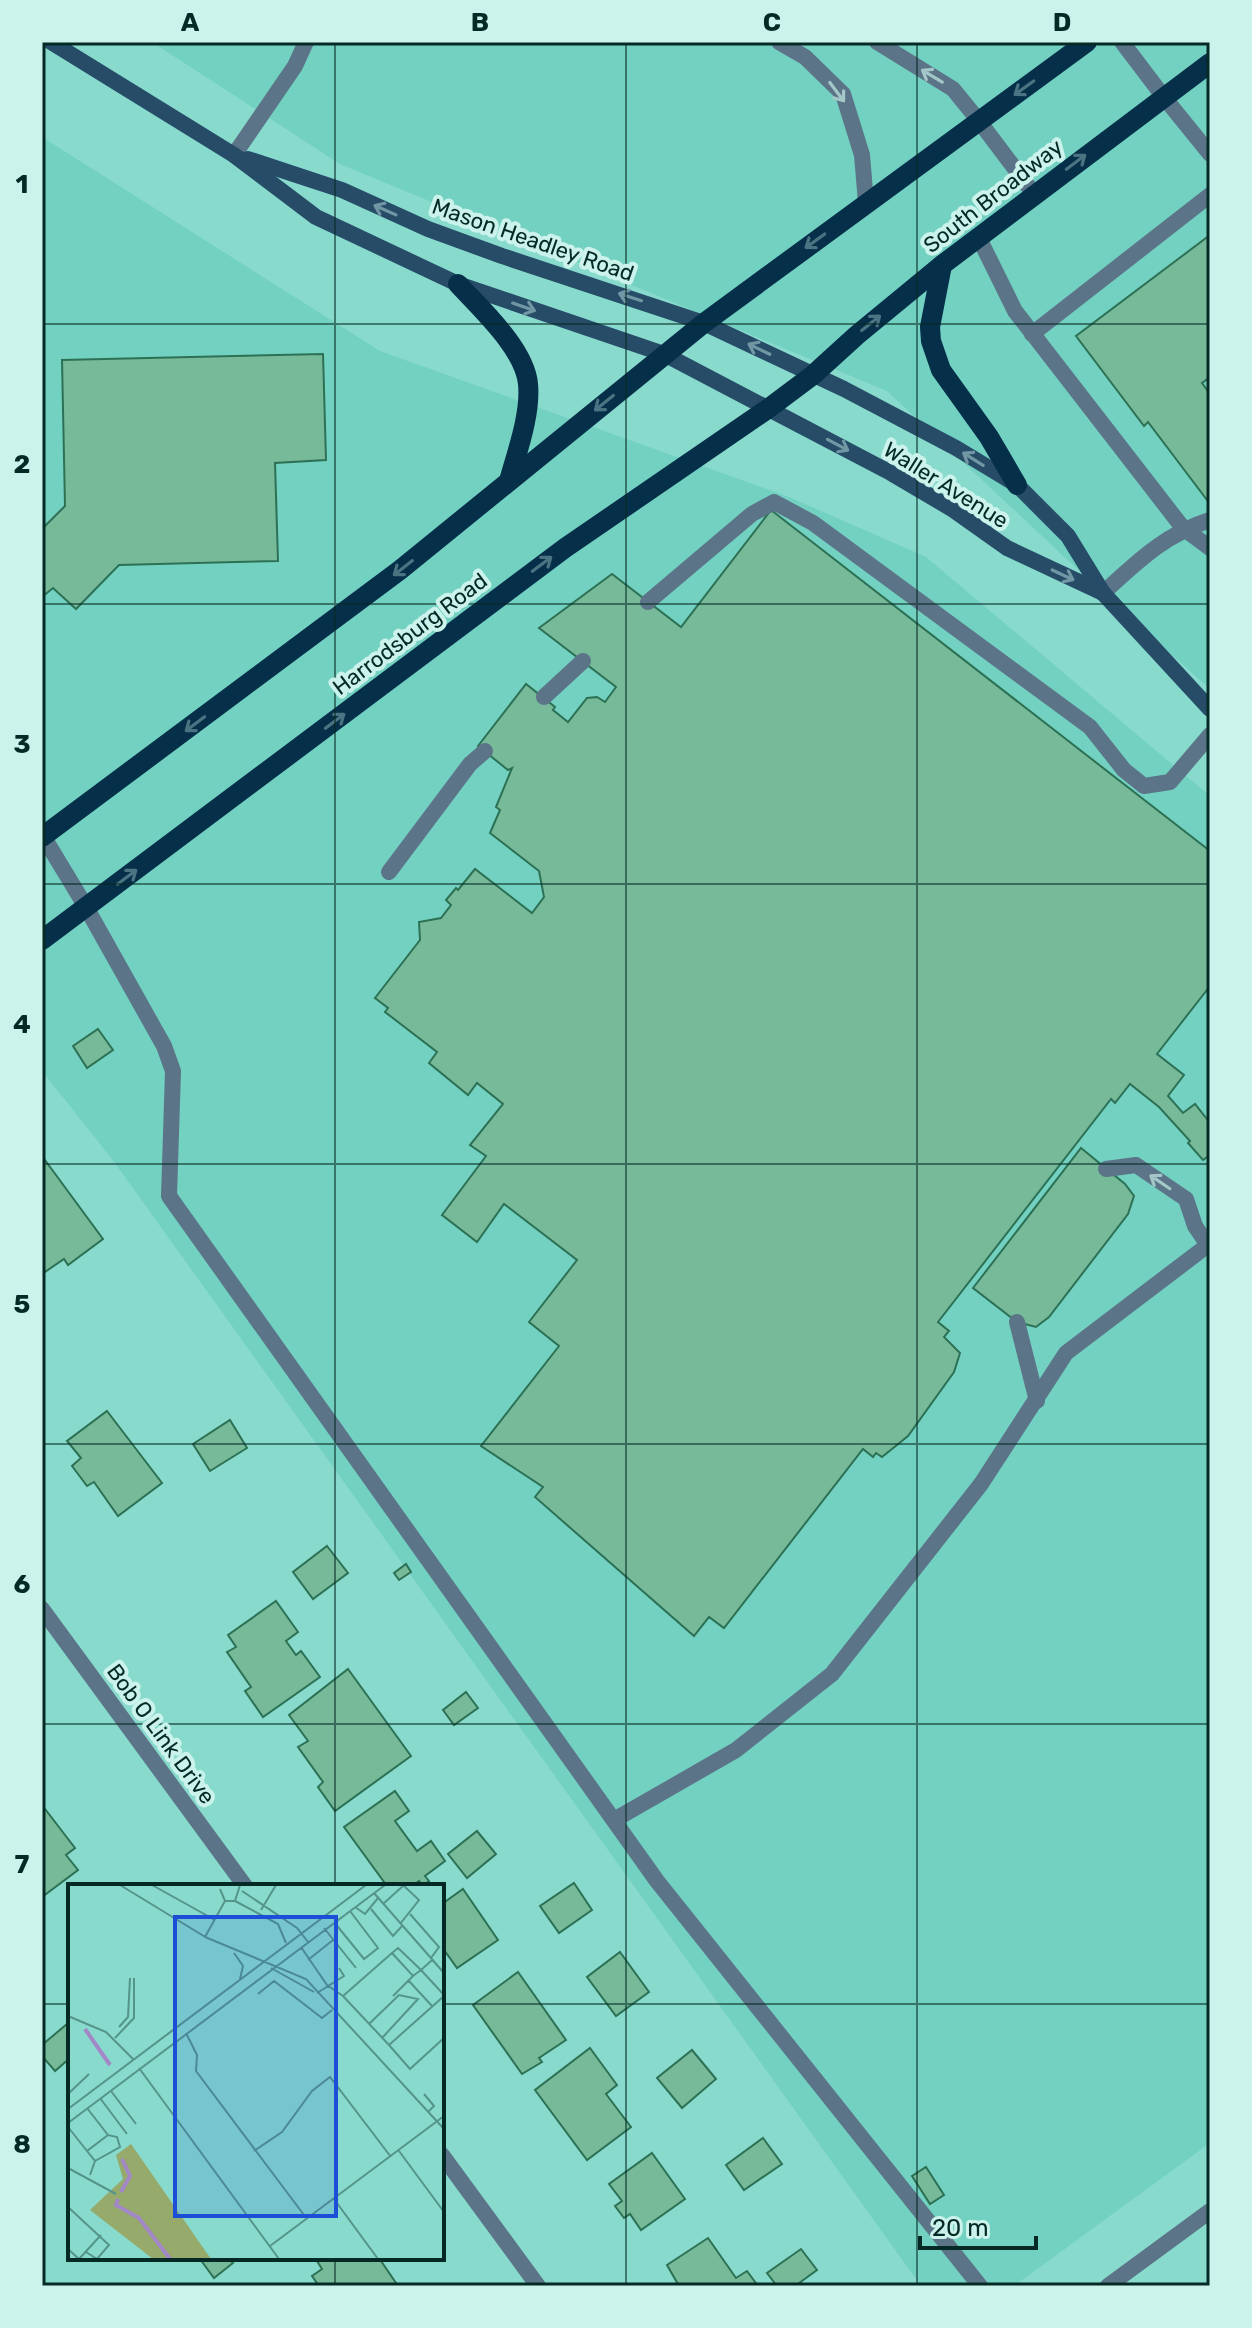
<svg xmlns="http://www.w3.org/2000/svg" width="1252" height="2328" viewBox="0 0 1252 2328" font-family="Rubik,sans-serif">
  <rect width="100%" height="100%" fill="#88dacd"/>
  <g fill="#73d1c2">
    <path d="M152,42H1210V689L1103,593L887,391L340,164Z"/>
    <path d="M42,137L380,351L789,497L926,557L1210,796V2143L1014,2286H921L112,1159L42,1071Z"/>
  </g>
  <g fill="#77ba9a" stroke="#2d7155" stroke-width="2">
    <path d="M1210,235V377L1202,383L1210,394V498L1207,500L1148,422L1144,426L1076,336Z"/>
    <path d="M323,354L326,460L275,463L278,561L119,565L76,609L53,588L42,597V529L65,506L62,360Z"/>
    <path d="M771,510L1210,851V986L1157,1054L1184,1075L1168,1096L1183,1113L1195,1104L1210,1123V1155L1203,1160L1188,1143L1190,1141L1159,1107L1130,1084L1115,1103L1111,1099L938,1322L949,1331L944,1337L960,1353L954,1372L908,1436L882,1457L876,1453L873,1457L863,1449L724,1628L709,1617L694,1636L535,1497L543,1487L481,1446L559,1346L529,1322L577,1260L504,1204L477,1242L442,1215L486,1156L470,1145L503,1104L477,1083L468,1095L429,1063L437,1052L385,1012L388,1008L375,998L420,940L419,922L441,918L451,905L446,900L456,888L458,890L475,869L532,913L544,897L539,871L490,833L500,810L496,807L512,768L508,770L478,746L526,684L555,707L553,710L568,722L587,698L597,697L605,702L616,687L539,628L612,574L681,627Z"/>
    <path d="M98,1029L113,1050L87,1068L73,1046Z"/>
    <path d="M1081,1148L1125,1184L1134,1196L1128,1214L1049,1317L1036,1327L1017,1322L973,1288Z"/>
    <path d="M42,1156L103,1239L68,1265L64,1259L42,1274Z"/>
    <path d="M107,1411L162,1483L118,1516L94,1482L87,1486L72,1466L81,1458L67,1441Z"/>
    <path d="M230,1420L247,1448L210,1471L193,1444Z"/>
    <path d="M327,1546L348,1573L313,1599L293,1572Z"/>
    <path d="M406,1564L411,1572L399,1580L394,1573Z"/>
    <path d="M276,1601L298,1632L286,1641L296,1655L301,1651L320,1677L263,1717L245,1691L251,1687L227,1652L236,1647L228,1635Z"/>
    <path d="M348,1669L411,1756L335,1811L318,1787L323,1782L298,1747L308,1741L289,1715Z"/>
    <path d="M466,1692L478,1708L454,1725L443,1710Z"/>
    <path d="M395,1791L409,1811L395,1821L417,1851L431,1841L445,1861L425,1876L429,1881L423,1886L419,1881L413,1886H387L344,1827Z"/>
    <path d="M42,1805L75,1848L66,1855L78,1870L42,1897Z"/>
    <path d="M477,1831L496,1854L467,1878L448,1854Z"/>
    <path d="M574,1883L592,1910L559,1933L540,1906Z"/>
    <path d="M463,1889L498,1940L457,1968L442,1947V1904Z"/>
    <path d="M620,1952L649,1992L616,2016L587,1977Z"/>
    <path d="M518,1972L566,2040L539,2058L542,2062L522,2074L473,2005Z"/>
    <path d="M67,2024L70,2028V2058L55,2071L42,2056V2045Z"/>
    <path d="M590,2048L617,2085L606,2094L631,2127L587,2160L535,2090Z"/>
    <path d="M692,2050L716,2079L682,2108L657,2078Z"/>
    <path d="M763,2138L782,2164L744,2190L726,2165Z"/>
    <path d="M652,2153L685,2199L641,2230L630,2214L624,2218L615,2206L622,2201L609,2184Z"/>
    <path d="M926,2167L944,2195L930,2204L912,2176Z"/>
    <path d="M708,2238L736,2278L747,2271L758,2286H679L667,2265Z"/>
    <path d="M801,2249L817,2270L795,2286H777L767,2273Z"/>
    <path d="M228,2258L233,2263L214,2278L200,2259Z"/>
    <path d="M321,2258H379L398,2286H319L312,2276L322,2269L317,2261Z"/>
  </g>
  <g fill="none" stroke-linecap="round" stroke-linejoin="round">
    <g stroke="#5b7488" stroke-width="16">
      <path d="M779,42L805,57L843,94L862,155L866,203"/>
      <path d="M877,42L953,89L979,121"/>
      <path d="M1163,96L1210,154"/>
      <path d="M234,155L295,66L306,42"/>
      <path d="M979,238L1015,311L1183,528L1210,548"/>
      <path d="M1032,334L1210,195"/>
      <path d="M1103,593C1137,562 1165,534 1210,520"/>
      <path d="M648,602L752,514L774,502L813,523L1090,727L1124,770L1144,786L1170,782L1210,735"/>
      <path d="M544,697L583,661"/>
      <path d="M389,872L470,764L485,751"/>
      <path d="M86,907L164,1046L173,1071L169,1196L657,1881L980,2286"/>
      <path d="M1106,1169L1136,1165L1186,1199L1195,1226L1208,1245"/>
      <path d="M1017,1322L1037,1401"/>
      <path d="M614,1820L736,1750L832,1674L981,1484L1066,1353L1208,1245L1210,1247"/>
    </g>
    <g stroke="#5b7488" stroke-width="16">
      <path d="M1122,42L1163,96"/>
      <path d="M979,121L1034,194"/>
      <path d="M43,836L86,907"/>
      <path d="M42,1609L245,1886"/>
      <path d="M442,2155L538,2286"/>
      <path d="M1108,2286L1210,2211"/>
    </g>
    <g stroke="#264c68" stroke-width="16">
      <path d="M51,42L234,155L316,217L458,284L664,354L891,473L952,509L1007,548L1103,593"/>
      <path d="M248,159L342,190L428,229L502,256L704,323L844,389L956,448L1017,485L1068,536L1103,593L1210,709"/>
    </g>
    <g stroke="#062f4a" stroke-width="20">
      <path d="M942,265L930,327L931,341L941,370L989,437L1017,485"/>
      <path d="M458,284C481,309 525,349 528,384C531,414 517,452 509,481"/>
      <path d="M42,837L400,570L704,323L1087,42"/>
      <path d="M42,940L565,548L769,408L813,375L857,335L942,265L1210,63"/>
    </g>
  </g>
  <defs><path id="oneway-shaft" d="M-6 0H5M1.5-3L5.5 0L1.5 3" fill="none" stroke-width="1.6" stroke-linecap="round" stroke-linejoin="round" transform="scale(2)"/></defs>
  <g stroke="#a4c7c8">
    <use href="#oneway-shaft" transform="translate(932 76) rotate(-149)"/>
    <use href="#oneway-shaft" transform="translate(837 92) rotate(53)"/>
    <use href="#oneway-shaft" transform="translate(1160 1182) rotate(-146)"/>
  </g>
  <g stroke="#4b7482">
    <use href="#oneway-shaft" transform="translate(1024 88) rotate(144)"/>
    <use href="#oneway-shaft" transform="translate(1076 162) rotate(-37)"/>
    <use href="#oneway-shaft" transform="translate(815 241) rotate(144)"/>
    <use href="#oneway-shaft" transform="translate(871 323) rotate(-39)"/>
    <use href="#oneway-shaft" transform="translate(604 403) rotate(141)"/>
    <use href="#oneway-shaft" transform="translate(542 564) rotate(-37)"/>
    <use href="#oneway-shaft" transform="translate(403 568) rotate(142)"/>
    <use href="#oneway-shaft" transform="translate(335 721) rotate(-37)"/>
    <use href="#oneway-shaft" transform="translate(195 724) rotate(143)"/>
    <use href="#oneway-shaft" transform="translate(127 877) rotate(-37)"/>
  </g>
  <g stroke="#7097a3">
    <use href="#oneway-shaft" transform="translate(385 210) rotate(-156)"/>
    <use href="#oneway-shaft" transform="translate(630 297) rotate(-162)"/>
    <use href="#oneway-shaft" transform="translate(524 307) rotate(19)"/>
    <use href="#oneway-shaft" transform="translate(759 349) rotate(-154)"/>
    <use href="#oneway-shaft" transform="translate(838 445) rotate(28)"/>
    <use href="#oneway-shaft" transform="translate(973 459) rotate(-148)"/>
    <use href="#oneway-shaft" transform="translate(1063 575) rotate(25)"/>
  </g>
  <path fill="none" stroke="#052a25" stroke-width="2" stroke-opacity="0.55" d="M335,42V1886M626,42V2286M917,42V2286M42,324H1210M42,604H1210M42,884H1210M42,1164H1210M42,1444H1210M42,1724H1210M42,2004H70M442,2004H1210M335,2258V2286"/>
  <g text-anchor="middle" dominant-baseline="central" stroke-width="8" stroke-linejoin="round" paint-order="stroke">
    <g font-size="22" fill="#052a25" stroke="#cbf3eb">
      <text transform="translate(993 196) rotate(-38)">South Broadway</text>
      <text transform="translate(533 240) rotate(19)">Mason Headley Road</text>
      <text transform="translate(946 485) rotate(32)">Waller Avenue</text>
      <text transform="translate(410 634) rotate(-37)">Harrodsburg Road</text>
      <text transform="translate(161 1734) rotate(54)">Bob O Link Drive</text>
    </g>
  </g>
  <g transform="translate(68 1884)">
    <rect width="376" height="376" fill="#88dacd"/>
    <path d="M63,260L143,375H85L22,326L55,295L48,271Z" fill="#96aa6b"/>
    <path fill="none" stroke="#a288c7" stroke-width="4" d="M17,145L42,181M53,308L62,292L54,275M50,315L48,321L71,334L102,375"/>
    <path fill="none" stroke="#54948a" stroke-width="2" d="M52,1L139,54M84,1L147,36M152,5L157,17H167L172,1M174,7L229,44L240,58M306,9L376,89M167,17L210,40L218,59M315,20L336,1M287,23L297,30L310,14M303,25L325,52L334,42M193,26L208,1M342,30L371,63L363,74M266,38L296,75L310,64L282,27M332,40L351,16L336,2M256,44L288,84M137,53L157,17M137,53L238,95L376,245M233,63L259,101L275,112M330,64L353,86L345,92L324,69ZM166,69L175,82L172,95M240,76L265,56M364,76L353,86L376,111M203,84L246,108M340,96L364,122M249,109L276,92L271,84M190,110L206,97L254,134L264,126M325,112L345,92M376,112L321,161L342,185L376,154M0,132L38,148L65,175M301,140L331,111L350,115L314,154M51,143L60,133L62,94M118,149L129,171L128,187L239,335M47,154L66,134V94M321,161L275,112L324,69M71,184L211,375M43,207L68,240M0,210L21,190M356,210L366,222L360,228M32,214L59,250M19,224L40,251M0,225L298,1M0,239L317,1M0,243L19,267M186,267L214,248L244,207L262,193L323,273M331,267L376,328M0,284L48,310M22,291L27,277L19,267L40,251L49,253L52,263L27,277M266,315L310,375M0,323L41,361L29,375L18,368M202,362L376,232M0,365L11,375L33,351"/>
    <path fill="#1d4ed8" fill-opacity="0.15" stroke="#1d4ed8" stroke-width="4" d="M107,33H268V332H107Z"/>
    <rect width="376" height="376" fill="none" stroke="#052a25" stroke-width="4"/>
  </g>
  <rect width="1252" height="2328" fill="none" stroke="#cbf3eb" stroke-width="88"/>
  <path d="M920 2236v12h116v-12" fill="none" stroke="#052a25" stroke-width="4"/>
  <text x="932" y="2236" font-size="24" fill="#052a25" stroke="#cbf3eb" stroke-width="6" paint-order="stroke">20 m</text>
  <rect x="44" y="44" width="1164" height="2240" fill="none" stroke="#052a25" stroke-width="3"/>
  <g font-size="26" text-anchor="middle" font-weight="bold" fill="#052a25">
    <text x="190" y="31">A</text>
    <text x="480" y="31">B</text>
    <text x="772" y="31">C</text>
    <text x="1062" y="31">D</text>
    <text x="22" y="193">1</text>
    <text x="22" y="473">2</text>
    <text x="22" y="753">3</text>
    <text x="22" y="1033">4</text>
    <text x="22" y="1313">5</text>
    <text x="22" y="1593">6</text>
    <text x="22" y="1873">7</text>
    <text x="22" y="2153">8</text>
  </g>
</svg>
